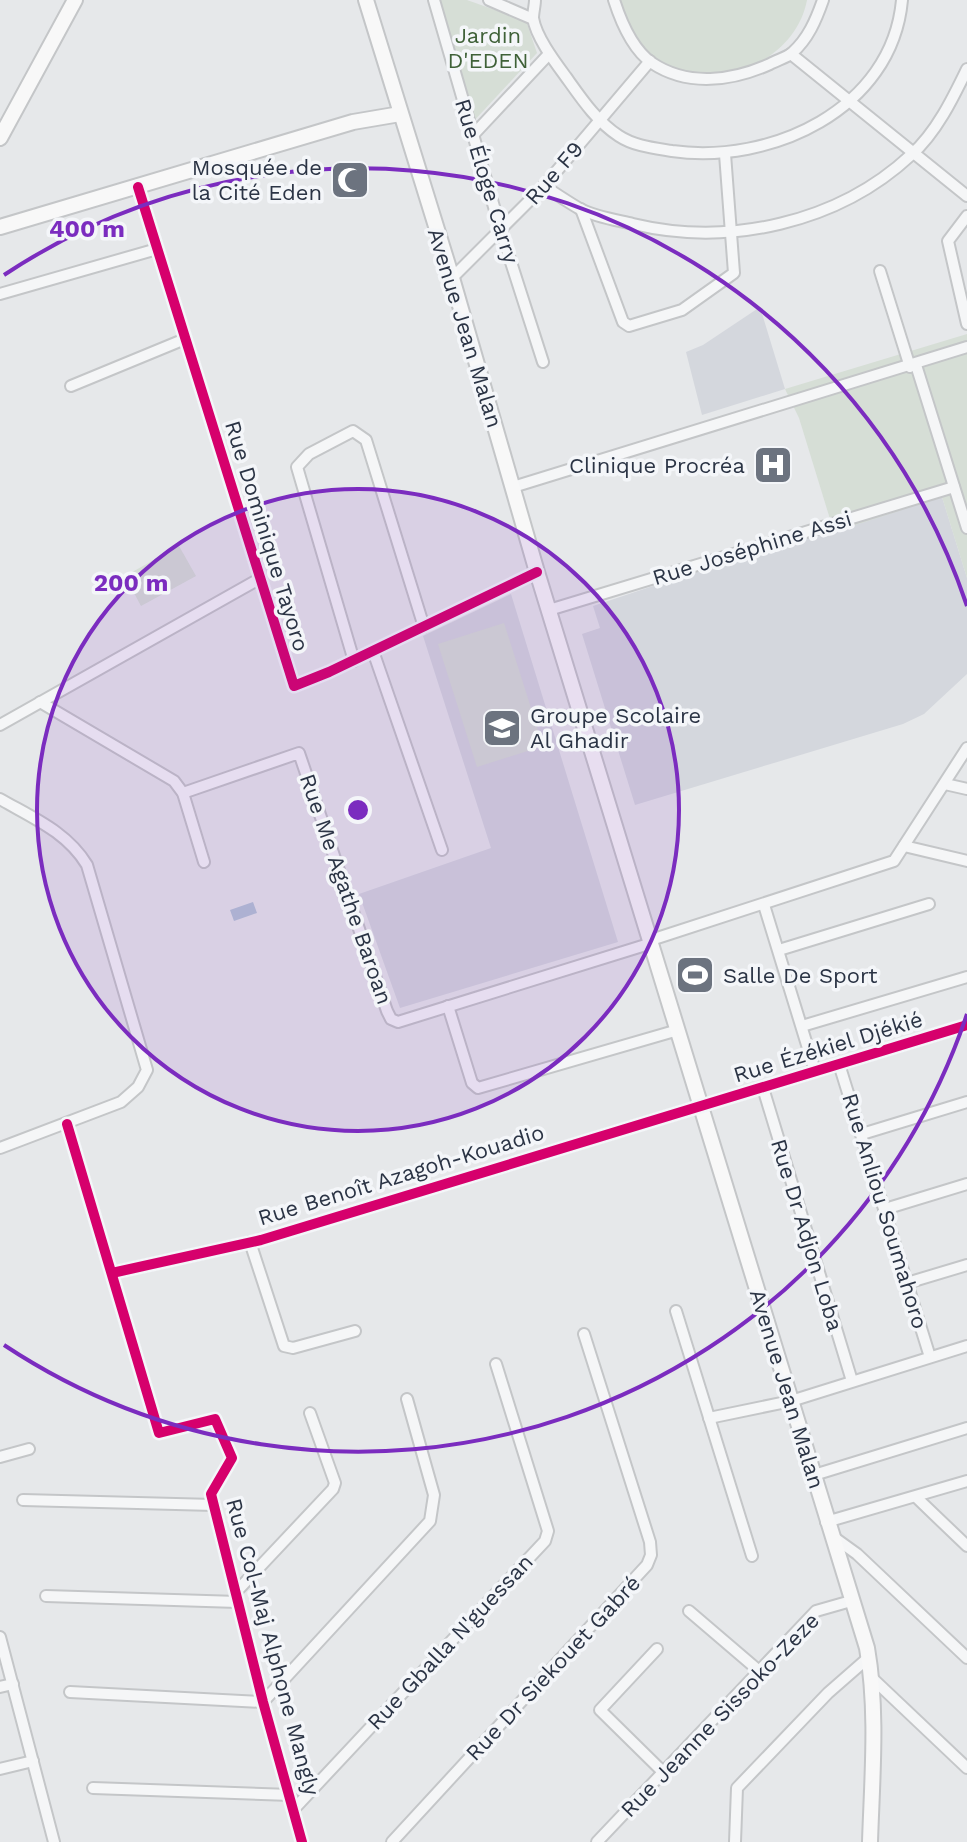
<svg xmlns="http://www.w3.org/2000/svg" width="967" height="1842" viewBox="0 0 967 1842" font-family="'Work Sans',sans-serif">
  <rect width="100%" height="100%" fill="#e6e8ea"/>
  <g fill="#d4d7dd">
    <path d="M760,307L785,389L702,415L686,352L703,345Z"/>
    <path d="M942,497L967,578V674L924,714L903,724L635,805L582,634L600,628L593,606L698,571Z"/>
    <path d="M511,594L618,942L400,1008L359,894L491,848L423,636Z"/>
  </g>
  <g fill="#d6ded6">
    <path d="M433,0H467L526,21L537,53L472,123Z"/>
    <path d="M617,0H807C795,64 712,95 658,61C639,49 626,21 617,0Z"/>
    <path d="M967,334V578L942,497L834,532L799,418L785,389Z"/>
    <path d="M179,546L196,576L141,606L125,576Z"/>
    <path d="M504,623L543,746L477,767L438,644Z"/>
  </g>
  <path fill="#b4c4d5" d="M253,902L257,913L234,921L230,910Z"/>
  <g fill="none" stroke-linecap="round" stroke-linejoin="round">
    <g stroke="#c4c6c8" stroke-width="14">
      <g id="minor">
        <path d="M434,0L501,231L543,362"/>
        <path d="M489,0L533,19"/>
        <path d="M535,0C535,5 533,13 533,18C536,37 555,62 566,77C581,98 597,122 619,136C634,146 654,148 672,151C770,165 892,110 902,0"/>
        <path d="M614,0C621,22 632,49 652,63C688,87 732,81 770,64C777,60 786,58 792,53C808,39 816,20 823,0"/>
        <path d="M791,54L967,196"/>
        <path d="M473,135L549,54"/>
        <path d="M544,186C556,194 568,202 580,209C596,217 616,220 633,224C729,247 838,223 911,155C936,133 953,98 967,69"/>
        <path d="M138,187L294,686L329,672L537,572"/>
        <path d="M581,209L623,322L629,326L682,310L734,273L725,154"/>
        <path d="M967,216L948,241L967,324"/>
        <path d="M880,271L910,367"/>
        <path d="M452,278L544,186L650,61"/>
        <path d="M0,294L157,249"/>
        <path d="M916,365L967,528"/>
        <path d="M71,386L185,339"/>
        <path d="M513,487L967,347"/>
        <path d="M549,610L954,487"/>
        <path d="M373,651L442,850"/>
        <path d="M354,661L297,467L309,454L353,431L366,440L424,627"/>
        <path d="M40,702L174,781L183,793L204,862"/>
        <path d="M0,725L259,579"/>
        <path d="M945,784L967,789"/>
        <path d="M183,793L299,753L387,1011L391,1019L398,1022L652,943"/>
        <path d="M0,799C33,818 67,832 87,865L147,1070L138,1087L121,1102L0,1148"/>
        <path d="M904,846L967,861"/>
        <path d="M764,905L815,1071"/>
        <path d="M651,940L894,861L967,748"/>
        <path d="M779,950L929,904"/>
        <path d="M448,1006L472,1083L478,1088L678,1030"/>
        <path d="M802,1026L967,977"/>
        <path d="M839,1064L930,1357"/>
        <path d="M763,1088L852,1381"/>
        <path d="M67,1124L159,1433L215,1419L232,1458L211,1494L263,1702L302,1842"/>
        <path d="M862,1134L967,1102"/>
        <path d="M885,1209L967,1184"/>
        <path d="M250,1242L284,1346L293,1348L355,1331"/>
        <path d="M112,1273L261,1240L967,1025"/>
        <path d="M907,1283L967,1265"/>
        <path d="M676,1311L752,1556"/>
        <path d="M709,1418L791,1401L967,1346"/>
        <path d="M0,1457L29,1449"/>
        <path d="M814,1475L967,1428"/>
        <path d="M917,1498L967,1546"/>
        <path d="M23,1500L214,1505"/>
        <path d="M826,1522L967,1481"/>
        <path d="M832,1536L857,1554L967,1658"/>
        <path d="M236,1592L333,1489L335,1483L310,1413"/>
        <path d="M46,1596L238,1602"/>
        <path d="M689,1611L758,1670"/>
        <path d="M0,1637L54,1842"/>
        <path d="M657,1649L600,1710L662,1771"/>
        <path d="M872,1678L967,1768"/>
        <path d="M0,1687L13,1684"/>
        <path d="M70,1692L263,1702L430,1521L434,1495L407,1399"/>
        <path d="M0,1769L33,1761"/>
        <path d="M93,1788L291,1795"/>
        <path d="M294,1809L545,1541L548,1531L496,1364"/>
        <path d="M392,1842L647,1565L651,1555L650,1542L584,1334"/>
        <path d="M597,1842L816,1611L851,1601"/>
        <path d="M735,1842L737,1788L828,1693L868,1658"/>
      </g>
    </g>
    <g stroke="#c4c6c8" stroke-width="18">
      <g id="secondary">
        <path d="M366,0L452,278L537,572L867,1648C878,1711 872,1778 870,1842"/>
        <path d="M0,138L75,0"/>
        <path d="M0,227L353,122L400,114"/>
      </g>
    </g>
    <use href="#minor" stroke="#f5f6f7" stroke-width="10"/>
    <use href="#secondary" stroke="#f8f8f8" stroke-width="14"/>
    <g stroke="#f4f6f9" stroke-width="15">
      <g id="cycleway">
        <path d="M138,187L294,686L329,672L537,572"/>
        <path d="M67,1124L159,1433L215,1419L232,1458L211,1494L263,1702L302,1842"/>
        <path d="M112,1273L261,1240L967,1025"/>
      </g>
    </g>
    <use href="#cycleway" stroke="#d6006c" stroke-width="10"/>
  </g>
  <circle cx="358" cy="810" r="321" fill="#7b2cbf" fill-opacity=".12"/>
  <g fill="none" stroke="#7b2cbf" stroke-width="4">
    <circle cx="358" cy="810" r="321"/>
    <path d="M967 1014A642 642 0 0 1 4 1345M4 275A642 642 0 0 1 967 606"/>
  </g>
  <defs>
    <g id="mosque-square" transform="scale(2)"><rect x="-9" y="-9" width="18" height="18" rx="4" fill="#6c737f" stroke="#f4f6f9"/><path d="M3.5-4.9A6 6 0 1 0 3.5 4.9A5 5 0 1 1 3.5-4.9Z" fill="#fff"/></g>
    <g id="hospital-square" transform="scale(2)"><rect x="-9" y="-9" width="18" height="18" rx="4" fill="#6c737f" stroke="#f4f6f9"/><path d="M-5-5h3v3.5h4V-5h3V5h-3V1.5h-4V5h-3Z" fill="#fff"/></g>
    <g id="school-square" transform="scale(2)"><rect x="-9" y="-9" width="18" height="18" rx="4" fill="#6c737f" stroke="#f4f6f9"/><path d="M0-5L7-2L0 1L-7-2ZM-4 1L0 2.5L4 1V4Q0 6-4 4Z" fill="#fff"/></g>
    <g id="stadium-square" transform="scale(2)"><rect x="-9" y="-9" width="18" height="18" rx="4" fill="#6c737f" stroke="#f4f6f9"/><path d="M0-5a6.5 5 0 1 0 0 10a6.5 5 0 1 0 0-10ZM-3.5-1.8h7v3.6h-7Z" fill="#fff"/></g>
  </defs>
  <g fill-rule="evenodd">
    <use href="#mosque-square" x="350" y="180"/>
    <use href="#hospital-square" x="773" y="465"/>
    <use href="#school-square" x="502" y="728"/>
    <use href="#stadium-square" x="695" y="975"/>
  </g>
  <g text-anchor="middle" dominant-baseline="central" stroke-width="7" stroke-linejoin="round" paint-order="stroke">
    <g font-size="22" fill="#3f6138" stroke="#f4f6f9">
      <text x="488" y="35">Jardin<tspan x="488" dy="25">D'EDEN</tspan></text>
    </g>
    <g font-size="22" fill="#2b3445" stroke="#f4f6f9" text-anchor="end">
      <text x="322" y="167">Mosquée de<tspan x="322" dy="25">la Cité Eden</tspan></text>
      <text x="745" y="465">Clinique Procréa</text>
      <text x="530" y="715" text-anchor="start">Groupe Scolaire<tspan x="530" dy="25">Al Ghadir</tspan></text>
      <text x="723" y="975" text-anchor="start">Salle De Sport</text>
    </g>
    <g font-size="22" fill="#2b3445" stroke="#f4f6f9">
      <text transform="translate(554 173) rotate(-49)">Rue F9</text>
      <text transform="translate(487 181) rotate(73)">Rue Éloge Carry</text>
      <text transform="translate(465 328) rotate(73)">Avenue Jean Malan</text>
      <text transform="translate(267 536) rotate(73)">Rue Dominique Tayoro</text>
      <text transform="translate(752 548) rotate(-17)">Rue Joséphine Assi</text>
      <text transform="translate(346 889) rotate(71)">Rue Me Agathe Baroan</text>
      <text transform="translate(828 1047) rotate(-17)">Rue Ézékiel Djékié</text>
      <text transform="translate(401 1175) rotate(-17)">Rue Benoît Azagoh-Kouadio</text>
      <text transform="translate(885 1211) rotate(73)">Rue Anliou Soumahoro</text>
      <text transform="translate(807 1235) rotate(73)">Rue Dr Adjon Loba</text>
      <text transform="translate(787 1389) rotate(73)">Avenue Jean Malan</text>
      <text transform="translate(450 1642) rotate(-47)">Rue Gballa N'guessan</text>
      <text transform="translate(273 1647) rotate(75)">Rue Col-Maj Alphone Mangly</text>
      <text transform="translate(553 1668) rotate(-47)">Rue Dr Siekouet Gabré</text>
      <text transform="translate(720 1715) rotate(-46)">Rue Jeanne Sissoko-Zeze</text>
    </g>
  </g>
  <circle cx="358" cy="810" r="12" fill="#7b2cbf" stroke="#f4f6f9" stroke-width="4"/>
  <g font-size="24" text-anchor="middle" font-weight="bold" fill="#7b2cbf" stroke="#f4f6f9" stroke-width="7" stroke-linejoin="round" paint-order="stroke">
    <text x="87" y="237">400 m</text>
    <text x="131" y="591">200 m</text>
  </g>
</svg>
